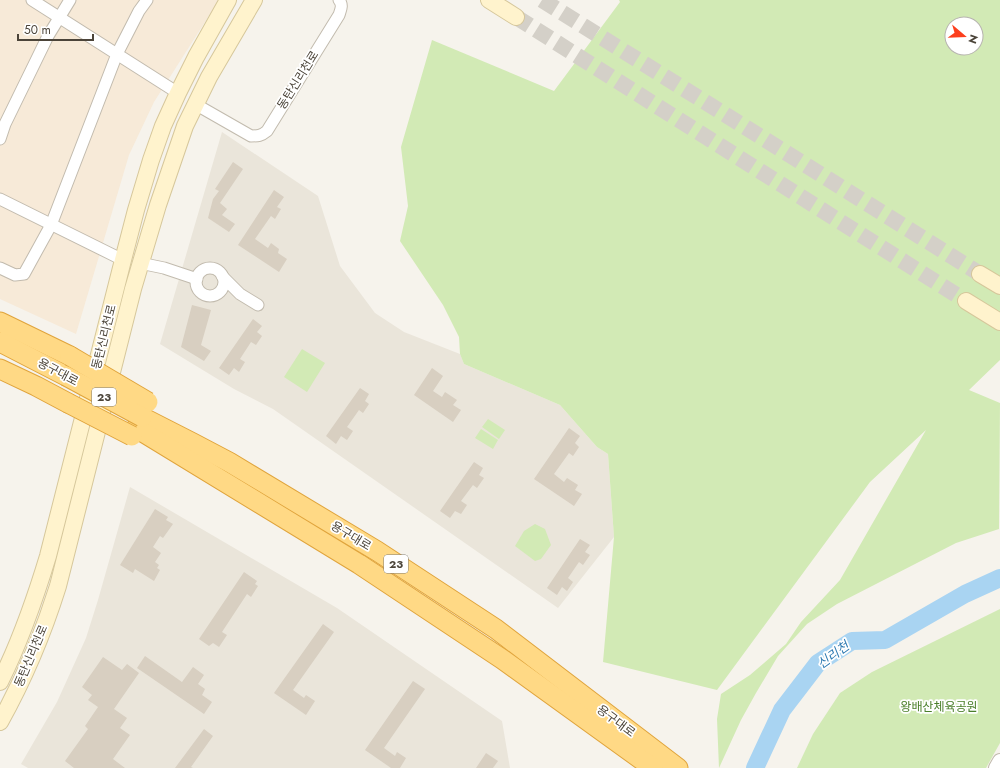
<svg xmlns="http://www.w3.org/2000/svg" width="1000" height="768" viewBox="0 0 1000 768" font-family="Jost,'Noto Sans KR',sans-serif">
  <rect width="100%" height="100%" fill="#f6f3ec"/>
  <g fill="#eae5da">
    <path d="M222,132L318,196L340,266L375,313L404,332L460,354L464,364L560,405L597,447L608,454L614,537L558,608L273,409L234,389L160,344Z"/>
    <path d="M130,487L337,608L502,721L510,768H28L21,764L57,702L86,638L98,600Z"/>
  </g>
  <path fill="#f7ead8" d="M0,0H219L154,102L129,155L76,334L0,299Z"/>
  <g fill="#d2eab5" fill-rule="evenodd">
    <path d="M619,0H1000V360L969,390L1000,403L999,529L956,543L837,604L807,624L778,656L756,693L741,720L719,768L717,719L721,694L750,675L786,644L801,622L840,580L926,430L870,482L717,690L603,662L614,537L608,454L597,447L560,405L464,364L460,354L459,337L443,305L400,241L408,206L401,147L432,40L554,91L620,2ZM952,24H976V48H952Z"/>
    <path d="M302,349L325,363L307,392L284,377Z"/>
    <path d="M488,419L505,430L499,439L482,427Z"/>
    <path d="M481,429L498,440L493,449L475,438Z"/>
    <path d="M535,524L545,529L551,545L541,559L535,561L515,546L524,531Z"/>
    <path d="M1000,609V743L986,768H797L813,734L840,693L872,672Z"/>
  </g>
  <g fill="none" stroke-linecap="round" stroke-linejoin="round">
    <path stroke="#a9d4f2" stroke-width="18" d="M755,768L782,710L818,663L852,641L885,640L965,594L1000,578"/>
  </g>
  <g fill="#d8cfc1">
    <path d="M233,162L243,169L220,203L227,209L222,215L235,224L229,232L208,218L213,199L219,191L215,189Z"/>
    <path d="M274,190L284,197L277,207L281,209L275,219L271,216L255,239L268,248L271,243L279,249L278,253L287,259L279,272L238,245Z"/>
    <path d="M192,305L211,310L201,345L211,351L204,361L181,347Z"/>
    <path d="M253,319L262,326L257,332L262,336L256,345L251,342L240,359L245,362L239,372L234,368L229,375L219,368Z"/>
    <path d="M432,368L443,376L433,391L442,397L445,392L457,400L453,405L461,410L453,422L414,395Z"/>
    <path d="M360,388L369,394L365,401L369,404L363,413L359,410L347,427L353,431L347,440L341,436L336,444L326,436Z"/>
    <path d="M569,428L580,436L575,443L579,447L573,456L569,453L554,474L564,482L567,478L578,485L575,490L582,494L574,506L534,479Z"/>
    <path d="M474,462L483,468L479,475L484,478L477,488L473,485L461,501L467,505L461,514L455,511L450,518L440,511Z"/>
    <path d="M155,509L168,517L166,520L173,524L163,538L160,536L153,547L161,553L155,562L159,565L157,568L160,570L154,581L135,569L133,573L120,565Z"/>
    <path d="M580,539L590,545L585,552L590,555L583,565L579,562L568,578L573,582L567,591L562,587L557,595L547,588Z"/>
    <path d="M244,572L257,581L255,584L258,586L251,597L247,594L222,632L227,635L219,647L213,643L209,646L199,639Z"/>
    <path d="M323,624L334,632L293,690L304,698L306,695L315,701L306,715L274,693Z"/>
    <path d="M145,656L182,682L193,667L204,675L198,684L205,689L202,695L212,702L204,714L137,668Z"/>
    <path d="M103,657L122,670L127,664L139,673L114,709L127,718L120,728L130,735L113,759L125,768H74L65,761L88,729L85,726L98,707L88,700L92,695L82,687Z"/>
    <path d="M413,681L425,689L384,748L395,756L397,752L406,758L400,768H391L365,750Z"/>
    <path d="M204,729L213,736L191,767L193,768H175Z"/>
    <path d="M486,753L498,761L493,768H476Z"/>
  </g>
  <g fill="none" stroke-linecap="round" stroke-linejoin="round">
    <g stroke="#d4d0c8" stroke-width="16" stroke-dasharray="16 8" stroke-linecap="butt">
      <path d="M542,0L980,274"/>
      <path d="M516,17L966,301"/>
    </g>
    <g stroke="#c2bbae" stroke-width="13">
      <g id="minor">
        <path d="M32,0L178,93"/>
        <path d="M195,104L251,136C258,136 261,136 267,131L339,15C341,9 343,5 339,0"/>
        <path d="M0,139L5,124L48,36L70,0"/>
        <path d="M0,199L113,255L123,260"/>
        <path d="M140,263L164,268L197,279"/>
        <path d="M0,268L15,275L24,274L51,225L117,54L139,11L147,0"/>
        <circle cx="210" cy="282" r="14"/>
        <path d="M222,276L240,294L258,305"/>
      </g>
    </g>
    <g stroke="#c2bbae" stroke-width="16">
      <path id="tertiary" d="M996,768L1000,761"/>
    </g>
    <g stroke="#d6c79b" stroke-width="18">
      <g id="secondary">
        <path d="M489,0L516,17"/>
        <path d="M980,274L1000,286"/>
        <path d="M966,301L1000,322"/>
        <path d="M0,682C20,642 35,599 48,556L123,260L136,210L151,160L163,126L178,93L196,57L228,0"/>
        <path d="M0,722C24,679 43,634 58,586L133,289L158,205L185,126L209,77L254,0"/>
      </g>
    </g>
    <g stroke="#e0a43c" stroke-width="21">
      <g id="trunk">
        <path d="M0,322L70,356"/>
        <path d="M0,342L66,376"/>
        <path d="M0,369L36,386L68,403"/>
        <path d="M142,417L193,443L229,462L377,551L496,629L678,768"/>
        <path d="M136,428L359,564L502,659L653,768"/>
      </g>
    </g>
    <use href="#minor" stroke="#fff" stroke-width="11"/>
    <use href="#tertiary" stroke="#fff" stroke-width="14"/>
    <use href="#secondary" stroke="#fff3cd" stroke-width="16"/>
    <use href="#trunk" stroke="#ffd985" stroke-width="19"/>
    <g stroke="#e0a43c" stroke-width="21" stroke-linecap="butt">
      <g id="trunk-bridge">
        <path d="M70,356L148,402"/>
        <path d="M66,376L142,417"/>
        <path d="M68,403L132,436"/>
      </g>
    </g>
    <use href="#trunk-bridge" stroke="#ffd985" stroke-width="19"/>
  </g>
  <g text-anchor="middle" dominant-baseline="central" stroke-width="3.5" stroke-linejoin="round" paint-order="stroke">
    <g fill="#fff" stroke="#817c74" stroke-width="1">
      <rect x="92" y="388" width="24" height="18" rx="3"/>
      <rect x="384" y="555" width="24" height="18" rx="3"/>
    </g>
    <g font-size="11" font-weight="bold" fill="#4b4439">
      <text x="104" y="397">23</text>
      <text x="396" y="564">23</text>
    </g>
    <g font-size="12" fill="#4b4439" stroke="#fff">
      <text transform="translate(298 80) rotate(-58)">동탄신리천로</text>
      <text transform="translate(104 337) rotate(-76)">동탄신리천로</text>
      <text transform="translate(58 372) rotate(28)">용구대로</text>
      <text transform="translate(351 536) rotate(31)">용구대로</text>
      <text transform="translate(31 656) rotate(-67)">동탄신리천로</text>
      <text transform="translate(616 721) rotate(37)">용구대로</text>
    </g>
    <g font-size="12" fill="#4a7f2a" stroke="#fff">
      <text x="939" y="707">왕배산체육공원</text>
    </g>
    <g font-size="13" font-style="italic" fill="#2e7ab2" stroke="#fff">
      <text transform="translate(833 655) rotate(-36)">신리천</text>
    </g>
  </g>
  <g transform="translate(964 36) rotate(109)"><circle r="19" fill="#ffffff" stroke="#b7b4b0"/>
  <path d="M0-3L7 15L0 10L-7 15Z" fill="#fc3f1d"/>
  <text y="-6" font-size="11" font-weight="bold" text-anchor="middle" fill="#4b4439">N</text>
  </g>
  <path d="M18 34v6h75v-6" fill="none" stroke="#4b4439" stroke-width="2"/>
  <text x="24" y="34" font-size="12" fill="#4b4439" stroke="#ffffff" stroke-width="3" paint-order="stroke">50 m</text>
</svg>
